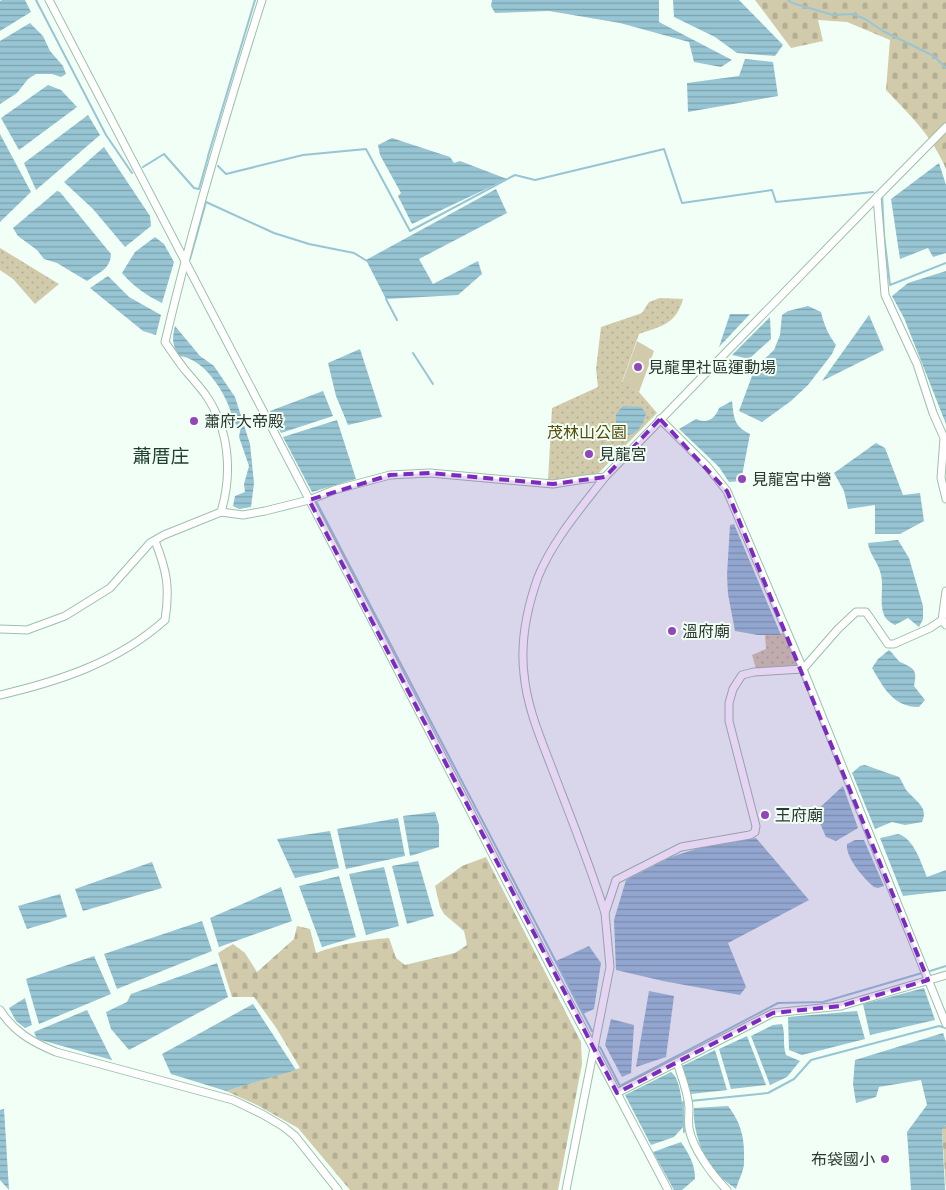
<svg xmlns="http://www.w3.org/2000/svg" width="946" height="1190" viewBox="0 0 946 1190" font-family="'Fira Sans Condensed','Noto Sans TC',sans-serif">
  <defs>
    <pattern id="cemetery-stones" width="16" height="16" patternUnits="userSpaceOnUse" patternTransform="scale(1.25)"><rect width="16" height="16" fill="#d1cbac"/><path d="M2 7V4a2 2 0 0 1 4 0v3zM10 15v-3a2 2 0 0 1 4 0v3z" fill="#b4af94"/></pattern>
    <pattern id="park-dots" width="8" height="8" patternUnits="userSpaceOnUse" patternTransform="scale(1.25)"><rect width="8" height="8" fill="#d1cbac"/><path d="M2 2h.1M6 6h.1" fill="none" stroke="#b4af94" stroke-width="1.8" stroke-linecap="round"/></pattern>
    <pattern id="water-rules" width="6" height="5" patternUnits="userSpaceOnUse" patternTransform="scale(1.25)"><rect width="6" height="5" fill="#98c5d4"/><path d="M0 2.5h6" fill="none" stroke="#7ca1ad"/></pattern>
  </defs>
  <rect width="100%" height="100%" fill="#f1fff6"/>
  <g fill="url(#cemetery-stones)">
    <path d="M755,0H946V169C933,137 909,114 886,90L890,40L847,22L818,20L823,41L791,48Z"/>
    <path d="M486,857L581,1042L582,1064L558,1190H350L298,1128L257,1105L226,1091L300,1068L277,1029L254,997H232L218,953L233,944L245,953L257,972L294,939L297,926L310,929L316,953C340,944 364,940 389,938L396,958L405,965L455,953L467,945L464,931L444,914L440,907L435,886L462,866Z"/>
    <path d="M946,1125V1190L942,1130Z"/>
  </g>
  <g fill="url(#park-dots)">
    <path d="M0,248L59,284L35,304L13,279L0,270Z"/>
    <path d="M660,298L683,299C676,324 662,326 639,334L622,382L639,392L657,413L594,478L548,481L552,408L598,387L596,369L601,327L642,313L649,302Z"/>
    <path d="M787,633L803,669L757,672L752,655L766,649L765,635Z"/>
  </g>
  <path fill="#d1cbac" d="M637,341L654,351L639,392L622,383Z"/>
  <g fill="url(#water-rules)">
    <path d="M2,0H25L31,12L0,31V1Z"/>
    <path d="M492,0H659V22L732,60L721,67L694,62L689,42L620,23L549,11L495,13L491,6Z"/>
    <path d="M673,0H739L783,45L775,56L737,53L715,37L674,17Z"/>
    <path d="M30,23L43,36L50,51L63,66L66,74L61,77L52,74H36L28,79L17,93L0,104V41Z"/>
    <path d="M745,59L773,62L778,96L688,112L687,83L739,76Z"/>
    <path d="M48,85L61,90L77,107L19,150L1,118Z"/>
    <path d="M88,115L100,135L36,190L24,163Z"/>
    <path d="M0,134L31,192L0,222Z"/>
    <path d="M392,138L450,157L454,163L460,161L507,179L412,224L398,196L401,193L380,155L378,145Z"/>
    <path d="M104,147L150,216L151,226L125,247L93,209L64,182Z"/>
    <path d="M939,163L946,185V253L933,257L928,248L900,259L891,199Z"/>
    <path d="M496,189L507,213L419,259L433,284L478,261L482,274L458,295L386,299L366,260Z"/>
    <path d="M57,191L60,192L111,254C110,270 99,272 87,281L57,263L44,259L37,250L18,236L13,228Z"/>
    <path d="M155,237L164,244L174,262L162,303C146,295 134,287 122,273L135,252Z"/>
    <path d="M946,271V424L904,318L892,296L908,283Z"/>
    <path d="M108,276L129,297L161,315L156,335L143,331L90,288Z"/>
    <path d="M808,306L821,312C824,325 828,334 836,345L832,354L808,385L791,401L762,422L739,411L752,376L758,365L774,350L780,335L782,315L788,311Z"/>
    <path d="M730,314H750L719,347Z"/>
    <path d="M869,315L884,350L822,381Z"/>
    <path d="M770,317L771,339L749,359L732,355Z"/>
    <path d="M175,326L200,356L214,366L235,397L250,444L254,483L251,507L239,509L233,506L235,496L245,492L244,484L249,466L239,437L241,426L234,424C230,399 206,358 179,356C172,345 172,338 175,326Z"/>
    <path d="M360,349L382,417L348,425L336,396L328,363Z"/>
    <path d="M323,391L333,416L281,433L270,411Z"/>
    <path d="M732,401C734,419 734,426 750,434L741,481L729,482L719,467L679,429L696,419C707,424 715,419 719,408Z"/>
    <path d="M623,406L641,407L646,413C643,426 635,439 620,434L616,426V414Z"/>
    <path d="M337,420L356,479L312,492L283,437Z"/>
    <path d="M876,443L885,448L903,495L920,493L924,521L900,534H875V505L848,509L844,491L834,473Z"/>
    <path d="M734,524L781,635H758L735,631L728,594L727,575L730,525Z"/>
    <path d="M898,540L909,558L923,606V619L919,627L908,618L895,625C890,622 886,620 884,615C879,603 884,588 881,575C879,563 869,554 868,543Z"/>
    <path d="M889,650C893,653 896,659 900,662C913,668 918,669 914,686L925,700L919,707C893,707 884,688 872,668L878,659Z"/>
    <path d="M865,765L899,777C903,782 904,788 908,792C916,801 929,808 922,822L905,825L892,822L875,829L852,773L860,766Z"/>
    <path d="M843,786L858,828L836,841L826,837L815,812Z"/>
    <path d="M435,812L439,825V847L410,856L403,816Z"/>
    <path d="M398,818L405,856L346,869L337,829Z"/>
    <path d="M330,831L339,868L295,878L277,839Z"/>
    <path d="M898,834C914,838 921,863 927,877L946,870V891L903,896L880,838Z"/>
    <path d="M756,838L809,900L728,943L746,987L740,995L663,981L616,970L614,920L626,880L671,857L711,844Z"/>
    <path d="M855,840H864L884,886L878,888L874,887C864,879 845,857 847,844Z"/>
    <path d="M418,861L434,916L407,924L392,866Z"/>
    <path d="M152,862L162,888L83,911L75,889Z"/>
    <path d="M384,867L399,926L366,935L349,874Z"/>
    <path d="M339,876L356,937L322,947L299,886Z"/>
    <path d="M281,887L292,921L219,947L210,918Z"/>
    <path d="M60,894L67,917L27,929L18,906Z"/>
    <path d="M202,921L212,951L117,989L104,954Z"/>
    <path d="M589,946L601,963L594,1009L583,1014L556,961Z"/>
    <path d="M94,956L111,994L39,1024L26,979Z"/>
    <path d="M217,963L228,997L129,1050L111,1029L106,1012L127,1002L131,994Z"/>
    <path d="M924,988L935,1020L870,1035L863,1004Z"/>
    <path d="M649,991L674,996L666,1057L636,1067Z"/>
    <path d="M25,998L32,1025L25,1028L16,1021L9,1008Z"/>
    <path d="M253,1004L296,1070L226,1091L171,1074L162,1054Z"/>
    <path d="M87,1010L112,1060L37,1039L34,1032Z"/>
    <path d="M857,1011L865,1039L802,1055L789,1050L788,1017Z"/>
    <path d="M611,1019L634,1025L631,1073L622,1077L605,1045Z"/>
    <path d="M782,1024C786,1035 782,1044 786,1055L800,1061L787,1077L770,1085L751,1036L773,1025Z"/>
    <path d="M943,1033L946,1042V1125L942,1130L945,1190H911L907,1132L927,1105L921,1080L879,1087L876,1097L856,1103L853,1084L855,1060Z"/>
    <path d="M747,1036L766,1085L731,1089L719,1049Z"/>
    <path d="M715,1050L727,1090L691,1094L682,1066Z"/>
    <path d="M671,1072C682,1079 683,1114 684,1126L674,1137L651,1145L625,1095Z"/>
    <path d="M728,1106C742,1124 745,1140 744,1163C744,1171 738,1181 736,1189C730,1184 723,1180 717,1174C703,1160 692,1128 694,1108Z"/>
    <path d="M4,1109L9,1190L0,1180V1110Z"/>
    <path d="M681,1142C689,1154 695,1164 695,1179L682,1190H674L653,1152Z"/>
  </g>
  <g fill="none" stroke-linecap="round" stroke-linejoin="round">
    <g stroke="#98c5d4" stroke-width="2">
      <path d="M36,0L106,135L132,173"/>
      <path d="M788,0L792,3L833,15L853,14L865,19L883,31L934,56L946,68"/>
      <path d="M208,156L255,0"/>
      <path d="M218,166L226,174L303,155L366,149L410,231L515,175L535,180L664,149L682,203L772,190L776,202L873,192"/>
      <path d="M143,167L164,154L194,188L199,189L208,157"/>
      <path d="M882,194L884,235L890,285L946,263"/>
      <path d="M190,259L206,202L274,233L309,244L354,253L367,261"/>
      <path d="M386,299L397,320"/>
      <path d="M413,353L433,384"/>
      <path d="M317,503L592,1031"/>
      <path d="M927,972L946,966"/>
      <path d="M600,1047L620,1086L778,1003L823,1002L922,973"/>
      <path d="M690,1101L768,1093L794,1079L811,1060L939,1026L946,1028"/>
      <path d="M684,1132L683,1102H685"/>
    </g>
    <g stroke="#9dc0ab" stroke-width="9">
      <g id="minor">
        <path d="M49,0L374,624L550,966L668,1190"/>
        <path d="M946,127L877,197L885,295L917,364L933,413L944,438L941,478L946,499"/>
        <path d="M660,419L707,466L727,491L803,669L946,1024"/>
        <path d="M221,512L243,515L265,511L309,500L334,490L390,475L430,473L553,484L585,479L605,477"/>
        <path d="M946,591L942,620L946,625"/>
        <path d="M0,629L27,630L65,616L110,588L150,543L164,535L221,512C233,472 229,428 205,394C199,386 192,378 185,370C178,361 172,352 165,342C192,227 226,113 262,0"/>
        <path d="M0,695C60,681 118,662 165,620C170,588 167,571 155,541"/>
        <path d="M605,913C590,865 571,818 553,771C541,739 527,708 524,674C520,641 527,608 538,577C553,540 581,508 605,477L877,197"/>
        <path d="M0,1010C14,1032 32,1042 56,1052L233,1100L262,1114L284,1127L295,1136L338,1190"/>
        <path d="M677,1063C682,1077 688,1093 689,1108C689,1114 688,1121 689,1128C692,1148 713,1176 727,1190"/>
        <path d="M617,1093L773,1013L841,1006L946,975"/>
        <path d="M566,1190L610,967L605,913L616,880L681,847L750,835L755,832L756,826L729,721V703L733,689L742,675L754,672L803,669L838,629L856,612H866L888,644H894L930,628L942,620"/>
      </g>
    </g>
    <use href="#minor" stroke="#fff" stroke-width="7"/>
  </g>
  <path fill="#7b2cbf" fill-opacity="0.2" stroke="#7b2cbf" stroke-width="4" stroke-dasharray="10 6" stroke-linejoin="round" d="M660,419L727,491L928,980L841,1006L773,1013L617,1093L309,500L390,475L430,473L553,484L605,477Z"/>
  <g fill="#9346b8" stroke="#f1fff6" stroke-width="2">
    <circle cx="638" cy="367" r="5"/>
    <circle cx="194" cy="421" r="5"/>
    <circle cx="589" cy="454" r="5"/>
    <circle cx="742" cy="479" r="5"/>
    <circle cx="672" cy="631" r="5"/>
    <circle cx="765" cy="815" r="5"/>
    <circle cx="885" cy="1159" r="5"/>
  </g>
  <g text-anchor="middle" dominant-baseline="central" stroke-width="4" stroke-linejoin="round" paint-order="stroke">
    <g font-size="16" fill="#2b3931" stroke="#f1fff6" text-anchor="start">
      <text x="648" y="367">見龍里社區運動場</text>
      <text x="204" y="421">蕭府大帝殿</text>
      <text x="599" y="454">見龍宮</text>
      <text x="752" y="479">見龍宮中營</text>
      <text x="682" y="631">溫府廟</text>
      <text x="775" y="815">王府廟</text>
      <text x="875" y="1159" text-anchor="end">布袋國小</text>
    </g>
    <g font-size="16" fill="#584c09" stroke="#f1fff6">
      <text x="587" y="432">茂林山公園</text>
    </g>
    <g font-size="19" fill="#21402f" stroke="#f1fff6">
      <text x="161" y="456">蕭厝庄</text>
    </g>
  </g>
</svg>
